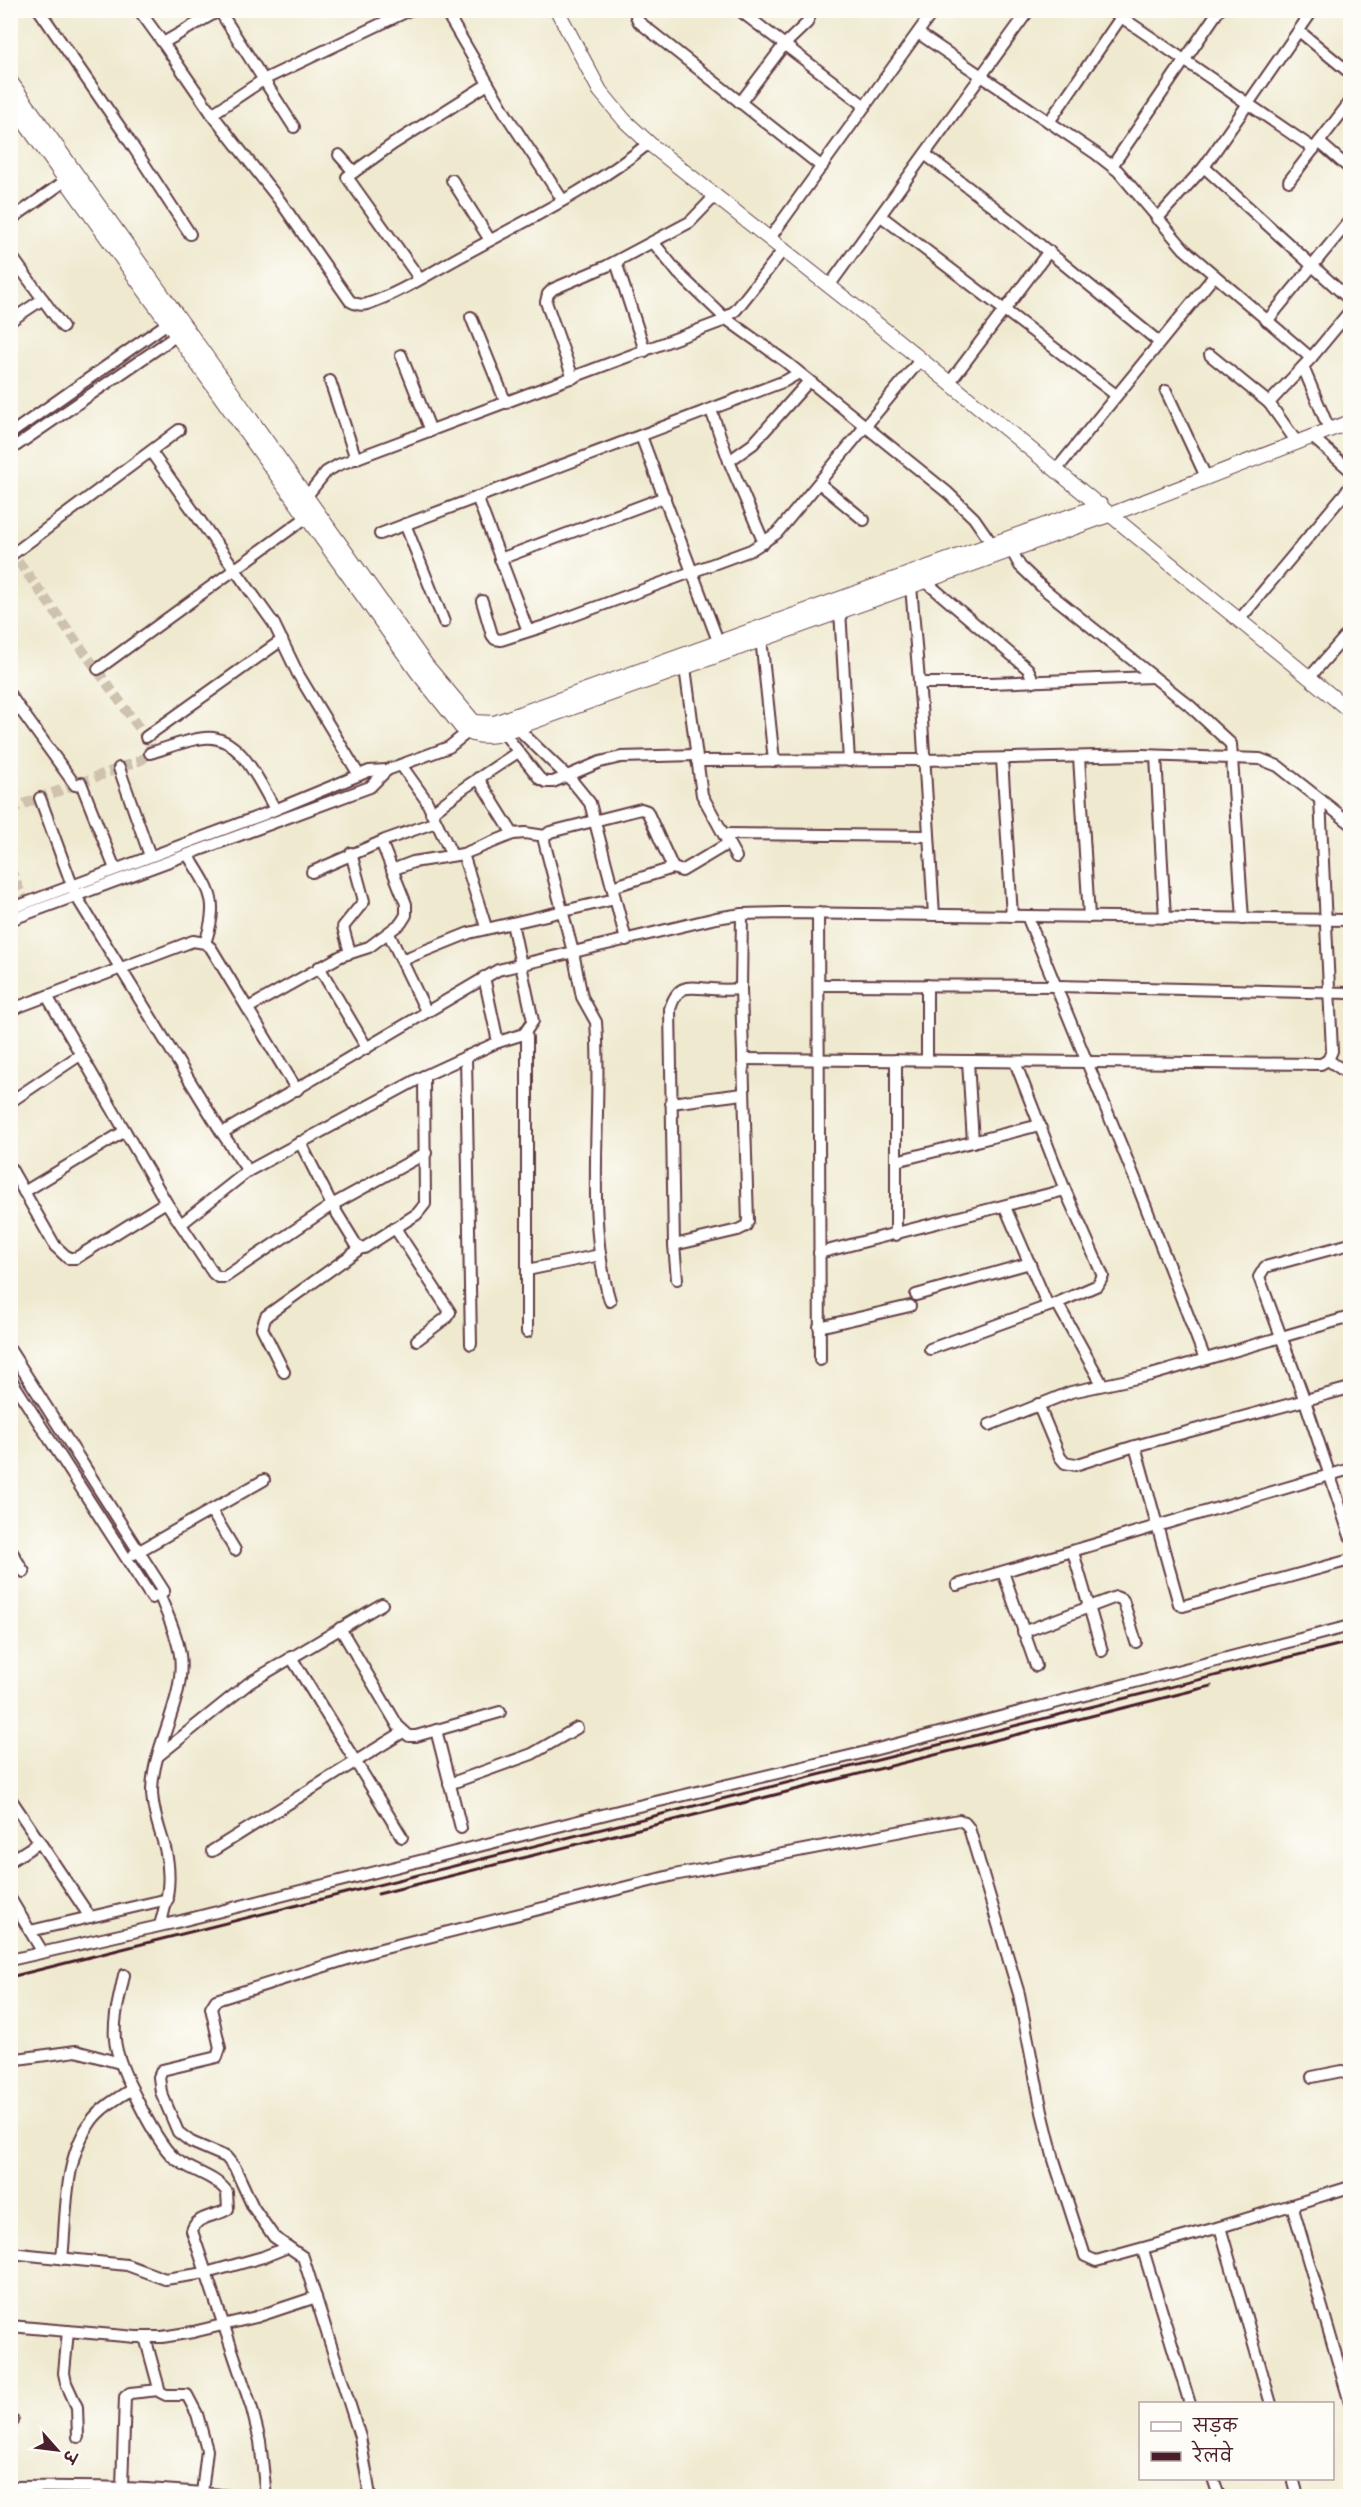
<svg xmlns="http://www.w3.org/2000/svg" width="1361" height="2507" viewBox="0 0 1361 2507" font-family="'Comic Neue','Playpen Sans Deva',sans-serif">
  <rect width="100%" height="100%" fill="#fdfcf7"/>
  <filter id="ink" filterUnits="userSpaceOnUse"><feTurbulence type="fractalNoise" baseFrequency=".0167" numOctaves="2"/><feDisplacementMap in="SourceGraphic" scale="12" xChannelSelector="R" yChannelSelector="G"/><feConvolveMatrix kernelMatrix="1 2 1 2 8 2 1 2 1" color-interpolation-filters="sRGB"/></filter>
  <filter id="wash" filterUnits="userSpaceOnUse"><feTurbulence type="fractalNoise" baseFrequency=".008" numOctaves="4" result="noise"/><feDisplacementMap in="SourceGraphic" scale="24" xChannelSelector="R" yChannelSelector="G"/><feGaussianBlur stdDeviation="1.35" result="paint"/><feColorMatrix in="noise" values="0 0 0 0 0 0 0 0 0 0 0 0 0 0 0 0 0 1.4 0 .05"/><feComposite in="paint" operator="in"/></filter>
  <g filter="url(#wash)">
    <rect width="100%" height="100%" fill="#efe9cf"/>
  </g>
  <g filter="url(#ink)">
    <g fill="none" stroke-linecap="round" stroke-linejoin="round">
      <g stroke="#cec1ae" stroke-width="10" stroke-dasharray="10 5" stroke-linecap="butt">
        <path d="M10,809L141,760C149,755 152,752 150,743L13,554"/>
        <path d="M10,868L25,903"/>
      </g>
      <g stroke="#633d44" stroke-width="14">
        <g id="minor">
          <path d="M39,10L124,133L190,234"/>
          <path d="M139,10L163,43"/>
          <path d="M219,10L294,127"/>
          <path d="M220,10L163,43L212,114L280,201L350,301C355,304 360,306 367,304C401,293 433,271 465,254C527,220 594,188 649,143"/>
          <path d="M445,10L507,116L562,199"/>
          <path d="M637,10L636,16L639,22L822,167"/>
          <path d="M739,10L865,106"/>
          <path d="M1111,10L1314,149"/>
          <path d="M1299,31L1350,73"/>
          <path d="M918,33L1095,153L1118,171L1184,249L1311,358"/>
          <path d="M740,103L784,45L807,23L812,10"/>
          <path d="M212,114L263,80L410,10"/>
          <path d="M1049,122L1126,10"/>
          <path d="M1319,142L1350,169"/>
          <path d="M339,155L354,172"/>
          <path d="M926,155L995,208L1159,342"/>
          <path d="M1112,166L1219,10"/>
          <path d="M1204,167L1350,300"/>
          <path d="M452,180L490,240"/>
          <path d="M1289,181L1350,102"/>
          <path d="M881,216L1116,395"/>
          <path d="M1157,219L1204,167L1313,10"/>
          <path d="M10,220L72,176"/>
          <path d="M770,238L934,10"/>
          <path d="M653,242L679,274L725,318L786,362L948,493L974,518L992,544"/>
          <path d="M10,254L63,327"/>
          <path d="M616,262L645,351"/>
          <path d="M419,278L347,177L393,144L488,84"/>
          <path d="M829,286L1029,10"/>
          <path d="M471,317L506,403"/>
          <path d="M10,321L43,299"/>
          <path d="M1267,321L1350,220"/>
          <path d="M401,355L431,431"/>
          <path d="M1210,355L1269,403"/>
          <path d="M1303,367L1329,429"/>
          <path d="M573,378L546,302L548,294L553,289L607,266L690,222L716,195"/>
          <path d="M330,381L356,459"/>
          <path d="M950,382L1049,251"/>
          <path d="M1166,391L1206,477"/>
          <path d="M711,410L729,461L764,543"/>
          <path d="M10,434L172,320"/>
          <path d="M641,436L718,641"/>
          <path d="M1311,436L1350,470"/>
          <path d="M1296,441L1269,403L1311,358L1350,311"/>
          <path d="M10,450L183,331"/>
          <path d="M151,452L274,624L298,674L359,775"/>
          <path d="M729,461L753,444L809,381"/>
          <path d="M1057,469L1214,276"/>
          <path d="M819,483L864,520"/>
          <path d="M477,497L528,631"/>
          <path d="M302,502L326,472L338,465L720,322L736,310L784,249"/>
          <path d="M405,524L444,622"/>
          <path d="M380,534L785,381L799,373"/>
          <path d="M1008,544L1020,566L1044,589L1190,706L1231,744L1243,919"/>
          <path d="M10,556L179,430"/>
          <path d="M500,559L665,497"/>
          <path d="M925,581L1028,669L1034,682"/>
          <path d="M911,586L921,705L934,915"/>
          <path d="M482,601L492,635L495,639L501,640L548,625L751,550L777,533L921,359"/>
          <path d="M840,610L849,761"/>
          <path d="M1240,619L1350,487"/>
          <path d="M761,638L774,761"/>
          <path d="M684,660L702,795L736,857"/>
          <path d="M98,669L311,514"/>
          <path d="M1309,678L1350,631"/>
          <path d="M919,683H990L1153,677"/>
          <path d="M10,695L75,785"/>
          <path d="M514,722L516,727L573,782L590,803L626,940"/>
          <path d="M503,732L540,779L546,782H553L600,762L621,757L696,755"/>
          <path d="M146,737L282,640"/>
          <path d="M150,753C167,748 185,740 204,738C240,733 260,784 275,809"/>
          <path d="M1156,756L1165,918"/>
          <path d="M1079,757L1089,917"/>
          <path d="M1002,759L1012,916"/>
          <path d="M697,761L924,760L1142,755L1260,759L1278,766L1350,823"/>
          <path d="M401,765L426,800L452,855"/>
          <path d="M119,768L150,856"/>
          <path d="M478,778L513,834"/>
          <path d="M81,783L115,869"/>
          <path d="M40,798L76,896L222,1133L498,970L716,918L742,914L783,913L1350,920"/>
          <path d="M431,813L464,788L518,752"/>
          <path d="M724,834L928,836"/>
          <path d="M463,854L486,927"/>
          <path d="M188,855C210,891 220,900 205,943"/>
          <path d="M392,870L413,862L463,854L513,834L525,833L545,836"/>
          <path d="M312,872L383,841"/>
          <path d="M612,887L673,868"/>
          <path d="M10,909L265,814L369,771L387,770L449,747L473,728"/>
          <path d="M818,913L820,1360"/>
          <path d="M1027,916L1135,1179L1205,1359"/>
          <path d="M10,920L370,787L387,770"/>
          <path d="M389,934L426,1011"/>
          <path d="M350,953L343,927L364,901L351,853"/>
          <path d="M402,960L469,933L512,923"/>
          <path d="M319,967L367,1048"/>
          <path d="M484,977L498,1042"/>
          <path d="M819,985L1057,986L1350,993"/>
          <path d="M47,996L166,1202L213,1273L218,1277H225L332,1205L426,1153"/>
          <path d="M248,1008L341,956L369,947L401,923L406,915V904L382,844L385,840L436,822"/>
          <path d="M10,1010L193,941L205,943L211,948L297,1090"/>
          <path d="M524,1034L533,1021L512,923L615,899"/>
          <path d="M466,1056L471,1344"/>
          <path d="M743,1059L1321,1064L1328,1060L1332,1051L1320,799"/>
          <path d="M896,1060V1235"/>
          <path d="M927,1060V985"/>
          <path d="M1328,1060L1350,1075"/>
          <path d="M968,1061L973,1142"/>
          <path d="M10,1102L80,1055"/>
          <path d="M671,1103L743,1094"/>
          <path d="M222,1133L248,1171"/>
          <path d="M300,1142L332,1205L357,1246L364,1248L417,1214L425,1204L424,1076"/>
          <path d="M896,1161L1040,1125"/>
          <path d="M10,1167L55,1246L68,1258H76L166,1202"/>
          <path d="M24,1192L125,1131"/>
          <path d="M1005,1207L1048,1306"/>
          <path d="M181,1224L248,1171L424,1076L498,1042L524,1034L527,1037V1332"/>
          <path d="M395,1228L450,1312L446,1318L417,1340"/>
          <path d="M1350,1244L1265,1267L1259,1277L1305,1401L1350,1536"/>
          <path d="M674,1245L738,1230L746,1226L748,1221L741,989L742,914"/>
          <path d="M819,1253L1065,1190"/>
          <path d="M527,1270L600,1255"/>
          <path d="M677,1279L674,1245L670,1009C678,983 688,987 711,989C721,990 731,990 741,989"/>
          <path d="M916,1295L1030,1263"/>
          <path d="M610,1301C584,1215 603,1112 596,1022L582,997L573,952L544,841L545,836L550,832L641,809L647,811L673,868L682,871L729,843"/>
          <path d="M1057,1303L1102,1384"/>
          <path d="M819,1327L910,1306"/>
          <path d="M930,1349L1057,1303L1098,1285L1103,1276L1065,1190L1015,1062"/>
          <path d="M10,1350L164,1591L152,1598L10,1378"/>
          <path d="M284,1372L262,1328L266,1316L361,1248"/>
          <path d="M1038,1404L1060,1457L1065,1463L1075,1465L1135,1446L1350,1388"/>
          <path d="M989,1425L1071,1392L1151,1375L1350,1317"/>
          <path d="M1135,1446L1179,1604L1183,1606L1350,1560"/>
          <path d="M212,1512L235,1550"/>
          <path d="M10,1549L24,1572"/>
          <path d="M1073,1552L1102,1651"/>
          <path d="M134,1554L264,1480"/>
          <path d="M1003,1572L1036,1666"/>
          <path d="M957,1585L1350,1469"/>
          <path d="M159,1594C167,1614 177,1634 180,1655C186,1699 153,1745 152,1790C152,1810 160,1830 165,1848C172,1876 168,1899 160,1925"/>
          <path d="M340,1628L398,1726L409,1736H416L500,1712"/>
          <path d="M1023,1632L1116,1597L1123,1600L1136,1642"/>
          <path d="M291,1657L402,1837"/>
          <path d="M436,1730L461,1828"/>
          <path d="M158,1756L249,1683L382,1604"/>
          <path d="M449,1784L532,1754L577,1728"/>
          <path d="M10,1798L90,1917"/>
          <path d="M212,1851L403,1732"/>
          <path d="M10,1861L40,1842"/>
          <path d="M10,1898L42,1951"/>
          <path d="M30,1931L168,1899"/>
          <path d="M10,1960L177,1922L630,1808L858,1754L1350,1626"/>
          <path d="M124,1975C120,1996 113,2018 115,2039C116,2064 155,2140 173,2157C189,2171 215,2175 227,2192L228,2209C216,2217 196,2215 192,2231L252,2409L260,2441L266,2496"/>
          <path d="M10,2060L76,2051L120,2063"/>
          <path d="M1312,2077L1342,2071L1350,2074"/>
          <path d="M1292,2205L1350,2403"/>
          <path d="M1220,2227L1271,2404"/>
          <path d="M1143,2250L1190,2404"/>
          <path d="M10,2253L127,2265L165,2279L206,2273L263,2257L288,2247"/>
          <path d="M62,2259C67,2214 63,2158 92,2120C102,2107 118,2098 132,2089"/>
          <path d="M10,2326L136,2337H162L193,2332L256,2317L316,2297"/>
          <path d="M68,2331L64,2373L66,2383L77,2407L78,2437"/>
          <path d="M145,2337L160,2392L166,2395H187L197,2414L207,2450L202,2493"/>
          <path d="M10,2421H13"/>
          <path d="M1213,2478L1219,2496"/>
          <path d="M1293,2478L1298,2496"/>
          <path d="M10,2487C84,2486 157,2487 230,2496"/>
          <path d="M122,2487L125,2397L130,2393L159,2390"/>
          <path d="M370,2496L360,2437L303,2257L274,2237L253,2207L235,2168L226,2157L191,2142L178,2132L161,2092L159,2077L162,2070L217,2057L220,2048L211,2008L216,2000L373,1951L674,1875L959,1820L965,1823L969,1828L1019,1994L1042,2112L1054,2160L1085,2256L1096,2261L1220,2227L1350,2187"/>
        </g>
      </g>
      <g stroke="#633d44" stroke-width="16">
        <g id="tertiary">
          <path d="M557,10L600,91L625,121L651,145L891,335L1350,711"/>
          <path d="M10,81L427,666L474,722L494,723L1101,505"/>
          <path d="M10,102L418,673L461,727C472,736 482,737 496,735L1112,514L1350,422"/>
        </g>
      </g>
      <use href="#minor" stroke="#fff" stroke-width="10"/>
      <use href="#tertiary" stroke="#fff" stroke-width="14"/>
      <g stroke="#4a1f2b" stroke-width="3">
        <path d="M378,1894L1211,1686"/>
        <path d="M10,1977L1350,1642"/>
      </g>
    </g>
  </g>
  <rect width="1361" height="2507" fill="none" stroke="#fdfcf7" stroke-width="36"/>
  <rect x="1139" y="2402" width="195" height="78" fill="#fdfcf7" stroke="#b5a4a5" stroke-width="1.5"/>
  <rect x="1151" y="2422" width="30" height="9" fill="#ffffff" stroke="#b5a4a5" stroke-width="1.5"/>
  <text x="1193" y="2432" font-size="18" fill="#4a1f2b">सड़क</text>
  <rect x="1151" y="2452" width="30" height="9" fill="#4a1f2b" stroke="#b5a4a5" stroke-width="1.5"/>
  <text x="1193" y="2462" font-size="18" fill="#4a1f2b">रेलवे</text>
  <g transform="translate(57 2450) rotate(118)" stroke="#fdfcf7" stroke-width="4.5" paint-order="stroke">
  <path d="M0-4.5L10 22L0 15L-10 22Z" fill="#4a1f2b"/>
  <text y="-9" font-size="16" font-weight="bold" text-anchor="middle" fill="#4a1f2b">उ</text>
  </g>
</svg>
